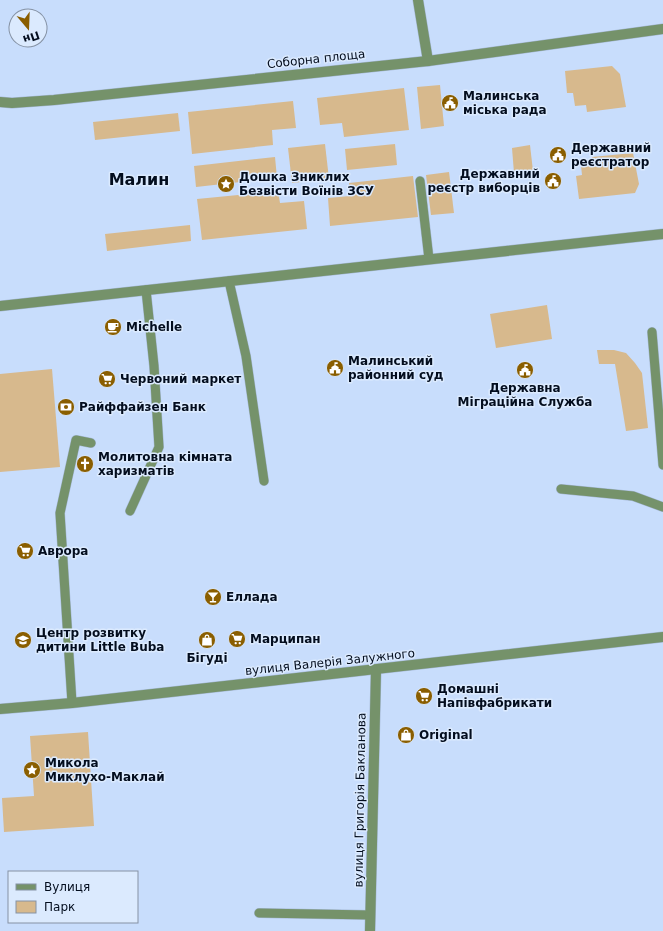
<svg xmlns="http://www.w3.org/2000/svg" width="663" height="931" viewBox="0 0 663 931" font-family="'DejaVu Sans',sans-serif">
  <rect width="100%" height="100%" fill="#c8ddfc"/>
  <g fill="#d7b98d">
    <path d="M612,66L620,74L626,107L587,112L586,105L575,106L573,93H567L565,71Z"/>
    <path d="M440,85L444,126L421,129L417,87Z"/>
    <path d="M404,88L409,130L344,137L342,123L320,125L317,98Z"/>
    <path d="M293,101L296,128L272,130L273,145L192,154L188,112Z"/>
    <path d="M178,113L180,131L95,140L93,122Z"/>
    <path d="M325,144L329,179L292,183L288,148Z"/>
    <path d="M395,144L397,165L347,170L345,149Z"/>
    <path d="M530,145L533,171L514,173L512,148Z"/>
    <path d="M633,153L639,184L635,193L579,199L576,176L582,175L581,166L592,165V157Z"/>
    <path d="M275,157L277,178L196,187L194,166Z"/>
    <path d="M449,172L454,213L431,215L426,175Z"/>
    <path d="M413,176L418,217L330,226L328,198L350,196L349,183Z"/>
    <path d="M278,191L280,203L304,201L307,229L202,240L197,199Z"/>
    <path d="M190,225L191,241L107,251L105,234Z"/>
    <path d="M547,305L552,339L496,348L490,314Z"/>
    <path d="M597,350H614L626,353L635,363L642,373L648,428L626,431L615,364H599Z"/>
    <path d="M52,369L60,467L0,472V374Z"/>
    <path d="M88,732L94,826L4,832L2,798L34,796L30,736Z"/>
  </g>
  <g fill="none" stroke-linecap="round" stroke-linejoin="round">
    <g stroke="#a5b8d4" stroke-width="10">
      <g id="service">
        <path d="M420,181L429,259"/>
        <path d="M229,281L246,356L264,481"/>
        <path d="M652,332L663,465"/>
        <path d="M561,489L633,496L663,507"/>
        <path d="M130,511L159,447L154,366L146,290"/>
        <path d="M72,703L60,513L76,440L91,443"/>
        <path d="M259,913L370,915"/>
      </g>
    </g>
    <g stroke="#a5b8d4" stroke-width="11">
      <g id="minor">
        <path d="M418,0L428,61"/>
        <path d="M0,709L72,703L663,637"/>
        <path d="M370,931L376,670"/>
      </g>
    </g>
    <g stroke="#a5b8d4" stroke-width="11">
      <g id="tertiary">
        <path d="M0,102L12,103L54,100L428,61L663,29"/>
        <path d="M0,306L663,234"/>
      </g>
    </g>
    <use href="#service" stroke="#75926a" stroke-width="9"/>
    <use href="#minor" stroke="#75926a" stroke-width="10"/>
    <use href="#tertiary" stroke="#75926a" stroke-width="10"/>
  </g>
  <defs>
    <g id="civic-disc" transform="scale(0.9)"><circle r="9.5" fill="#8a5e00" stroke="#dbeafe"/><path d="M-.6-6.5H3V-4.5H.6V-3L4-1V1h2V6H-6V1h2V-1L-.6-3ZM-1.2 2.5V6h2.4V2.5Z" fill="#fff"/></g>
    <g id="sight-disc" transform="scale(0.9)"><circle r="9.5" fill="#8a5e00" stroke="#dbeafe"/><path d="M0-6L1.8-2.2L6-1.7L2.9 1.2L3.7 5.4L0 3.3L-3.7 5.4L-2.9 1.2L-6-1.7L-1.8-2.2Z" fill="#fff"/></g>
    <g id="cafe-disc" transform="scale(0.9)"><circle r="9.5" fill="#8a5e00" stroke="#dbeafe"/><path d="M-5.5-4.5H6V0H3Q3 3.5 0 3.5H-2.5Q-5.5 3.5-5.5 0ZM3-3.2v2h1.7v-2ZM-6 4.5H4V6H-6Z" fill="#fff"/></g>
    <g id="supermarket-disc" transform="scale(0.9)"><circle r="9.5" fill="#8a5e00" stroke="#dbeafe"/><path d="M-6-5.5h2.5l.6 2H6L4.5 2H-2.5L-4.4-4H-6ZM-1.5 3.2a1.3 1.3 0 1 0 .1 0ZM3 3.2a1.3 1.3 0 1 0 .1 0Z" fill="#fff"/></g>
    <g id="bank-disc" transform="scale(0.9)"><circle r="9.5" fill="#8a5e00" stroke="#dbeafe"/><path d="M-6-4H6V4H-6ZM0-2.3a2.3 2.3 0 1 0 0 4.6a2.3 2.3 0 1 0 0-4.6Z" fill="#fff"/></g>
    <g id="church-disc" transform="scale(0.9)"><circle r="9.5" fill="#8a5e00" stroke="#dbeafe"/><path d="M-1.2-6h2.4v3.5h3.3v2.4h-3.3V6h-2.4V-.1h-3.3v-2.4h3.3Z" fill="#fff"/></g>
    <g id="bar-disc" transform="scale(0.9)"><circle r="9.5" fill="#8a5e00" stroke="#dbeafe"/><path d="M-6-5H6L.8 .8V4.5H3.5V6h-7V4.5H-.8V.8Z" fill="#fff"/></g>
    <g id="school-disc" transform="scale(0.9)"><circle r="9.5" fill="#8a5e00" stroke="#dbeafe"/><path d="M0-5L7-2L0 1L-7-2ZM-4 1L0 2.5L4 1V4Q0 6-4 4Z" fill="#fff"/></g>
    <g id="shop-disc" transform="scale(0.9)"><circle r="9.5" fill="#8a5e00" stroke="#dbeafe"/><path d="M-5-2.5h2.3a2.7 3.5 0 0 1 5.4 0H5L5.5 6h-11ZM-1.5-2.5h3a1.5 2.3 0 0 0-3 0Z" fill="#fff"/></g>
  </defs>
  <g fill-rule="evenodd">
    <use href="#civic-disc" x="450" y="103"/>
    <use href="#civic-disc" x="558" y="155"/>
    <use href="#civic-disc" x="553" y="181"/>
    <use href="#sight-disc" x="226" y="184"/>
    <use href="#cafe-disc" x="113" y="327"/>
    <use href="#civic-disc" x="335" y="368"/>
    <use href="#civic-disc" x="525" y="370"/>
    <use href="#supermarket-disc" x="107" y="379"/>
    <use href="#bank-disc" x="66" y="407"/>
    <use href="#church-disc" x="85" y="464"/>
    <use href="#supermarket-disc" x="25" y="551"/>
    <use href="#bar-disc" x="213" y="597"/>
    <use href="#supermarket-disc" x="237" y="639"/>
    <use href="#school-disc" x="23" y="640"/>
    <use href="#shop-disc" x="207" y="640"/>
    <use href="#supermarket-disc" x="424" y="696"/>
    <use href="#shop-disc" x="406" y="735"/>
    <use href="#sight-disc" x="32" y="770"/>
  </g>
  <g text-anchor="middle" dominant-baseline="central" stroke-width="3" stroke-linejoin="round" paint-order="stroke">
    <g font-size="12" fill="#030d1e" stroke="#dbeafe">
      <text transform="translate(316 59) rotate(-6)">Соборна площа</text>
      <text transform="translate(330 662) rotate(-6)">вулиця Валерія Залужного</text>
      <text transform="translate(360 800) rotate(-89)">вулиця Григорія Бакланова</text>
    </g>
    <g font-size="12" font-weight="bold" fill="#030d1e" stroke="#dbeafe" text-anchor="start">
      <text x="463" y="96">Малинська<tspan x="463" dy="14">міська рада</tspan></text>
      <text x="571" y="148">Державний<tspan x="571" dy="14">реєстратор</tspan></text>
      <text x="540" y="174" text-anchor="end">Державний<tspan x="540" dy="14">реєстр виборців</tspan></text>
      <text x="239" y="177">Дошка Зниклих<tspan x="239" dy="14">Безвісти Воїнів ЗСУ</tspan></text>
      <text x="126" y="327">Michelle</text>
      <text x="348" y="361">Малинський<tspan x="348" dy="14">районний суд</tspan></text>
      <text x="120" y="379">Червоний маркет</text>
      <text x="525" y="388" text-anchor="middle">Державна<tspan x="525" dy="14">Міграційна Служба</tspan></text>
      <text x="79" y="407">Райффайзен Банк</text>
      <text x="98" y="457">Молитовна кімната<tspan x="98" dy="14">харизматів</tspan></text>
      <text x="38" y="551">Аврора</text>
      <text x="226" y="597">Еллада</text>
      <text x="36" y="633">Центр розвитку<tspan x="36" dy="14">дитини Little Buba</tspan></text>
      <text x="250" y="639">Марципан</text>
      <text x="207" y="658" text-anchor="middle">Бігуді</text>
      <text x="437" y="689">Домашні<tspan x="437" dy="14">Напівфабрикати</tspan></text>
      <text x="419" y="735">Original</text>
      <text x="45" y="763">Микола<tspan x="45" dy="14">Миклухо-Маклай</tspan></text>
    </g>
    <g font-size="16" font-weight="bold" fill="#030d1e" stroke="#dbeafe">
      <text x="139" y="179">Малин</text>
    </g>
  </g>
  <rect x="8" y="871" width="130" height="52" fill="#dbeafe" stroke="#8592a4"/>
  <rect x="16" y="884" width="20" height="6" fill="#75926a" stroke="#8592a4"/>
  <text x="44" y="891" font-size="12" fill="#030d1e">Вулиця</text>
  <rect x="16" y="901" width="20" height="12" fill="#d7b98d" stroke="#8592a4"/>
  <text x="44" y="911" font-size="12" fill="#030d1e">Парк</text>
  <g transform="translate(28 28) rotate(161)"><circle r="19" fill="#dbeafe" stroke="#8592a4"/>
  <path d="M0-3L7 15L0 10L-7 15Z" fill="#8a5e00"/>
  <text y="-6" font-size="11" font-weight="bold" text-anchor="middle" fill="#030d1e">Пн</text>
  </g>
</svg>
